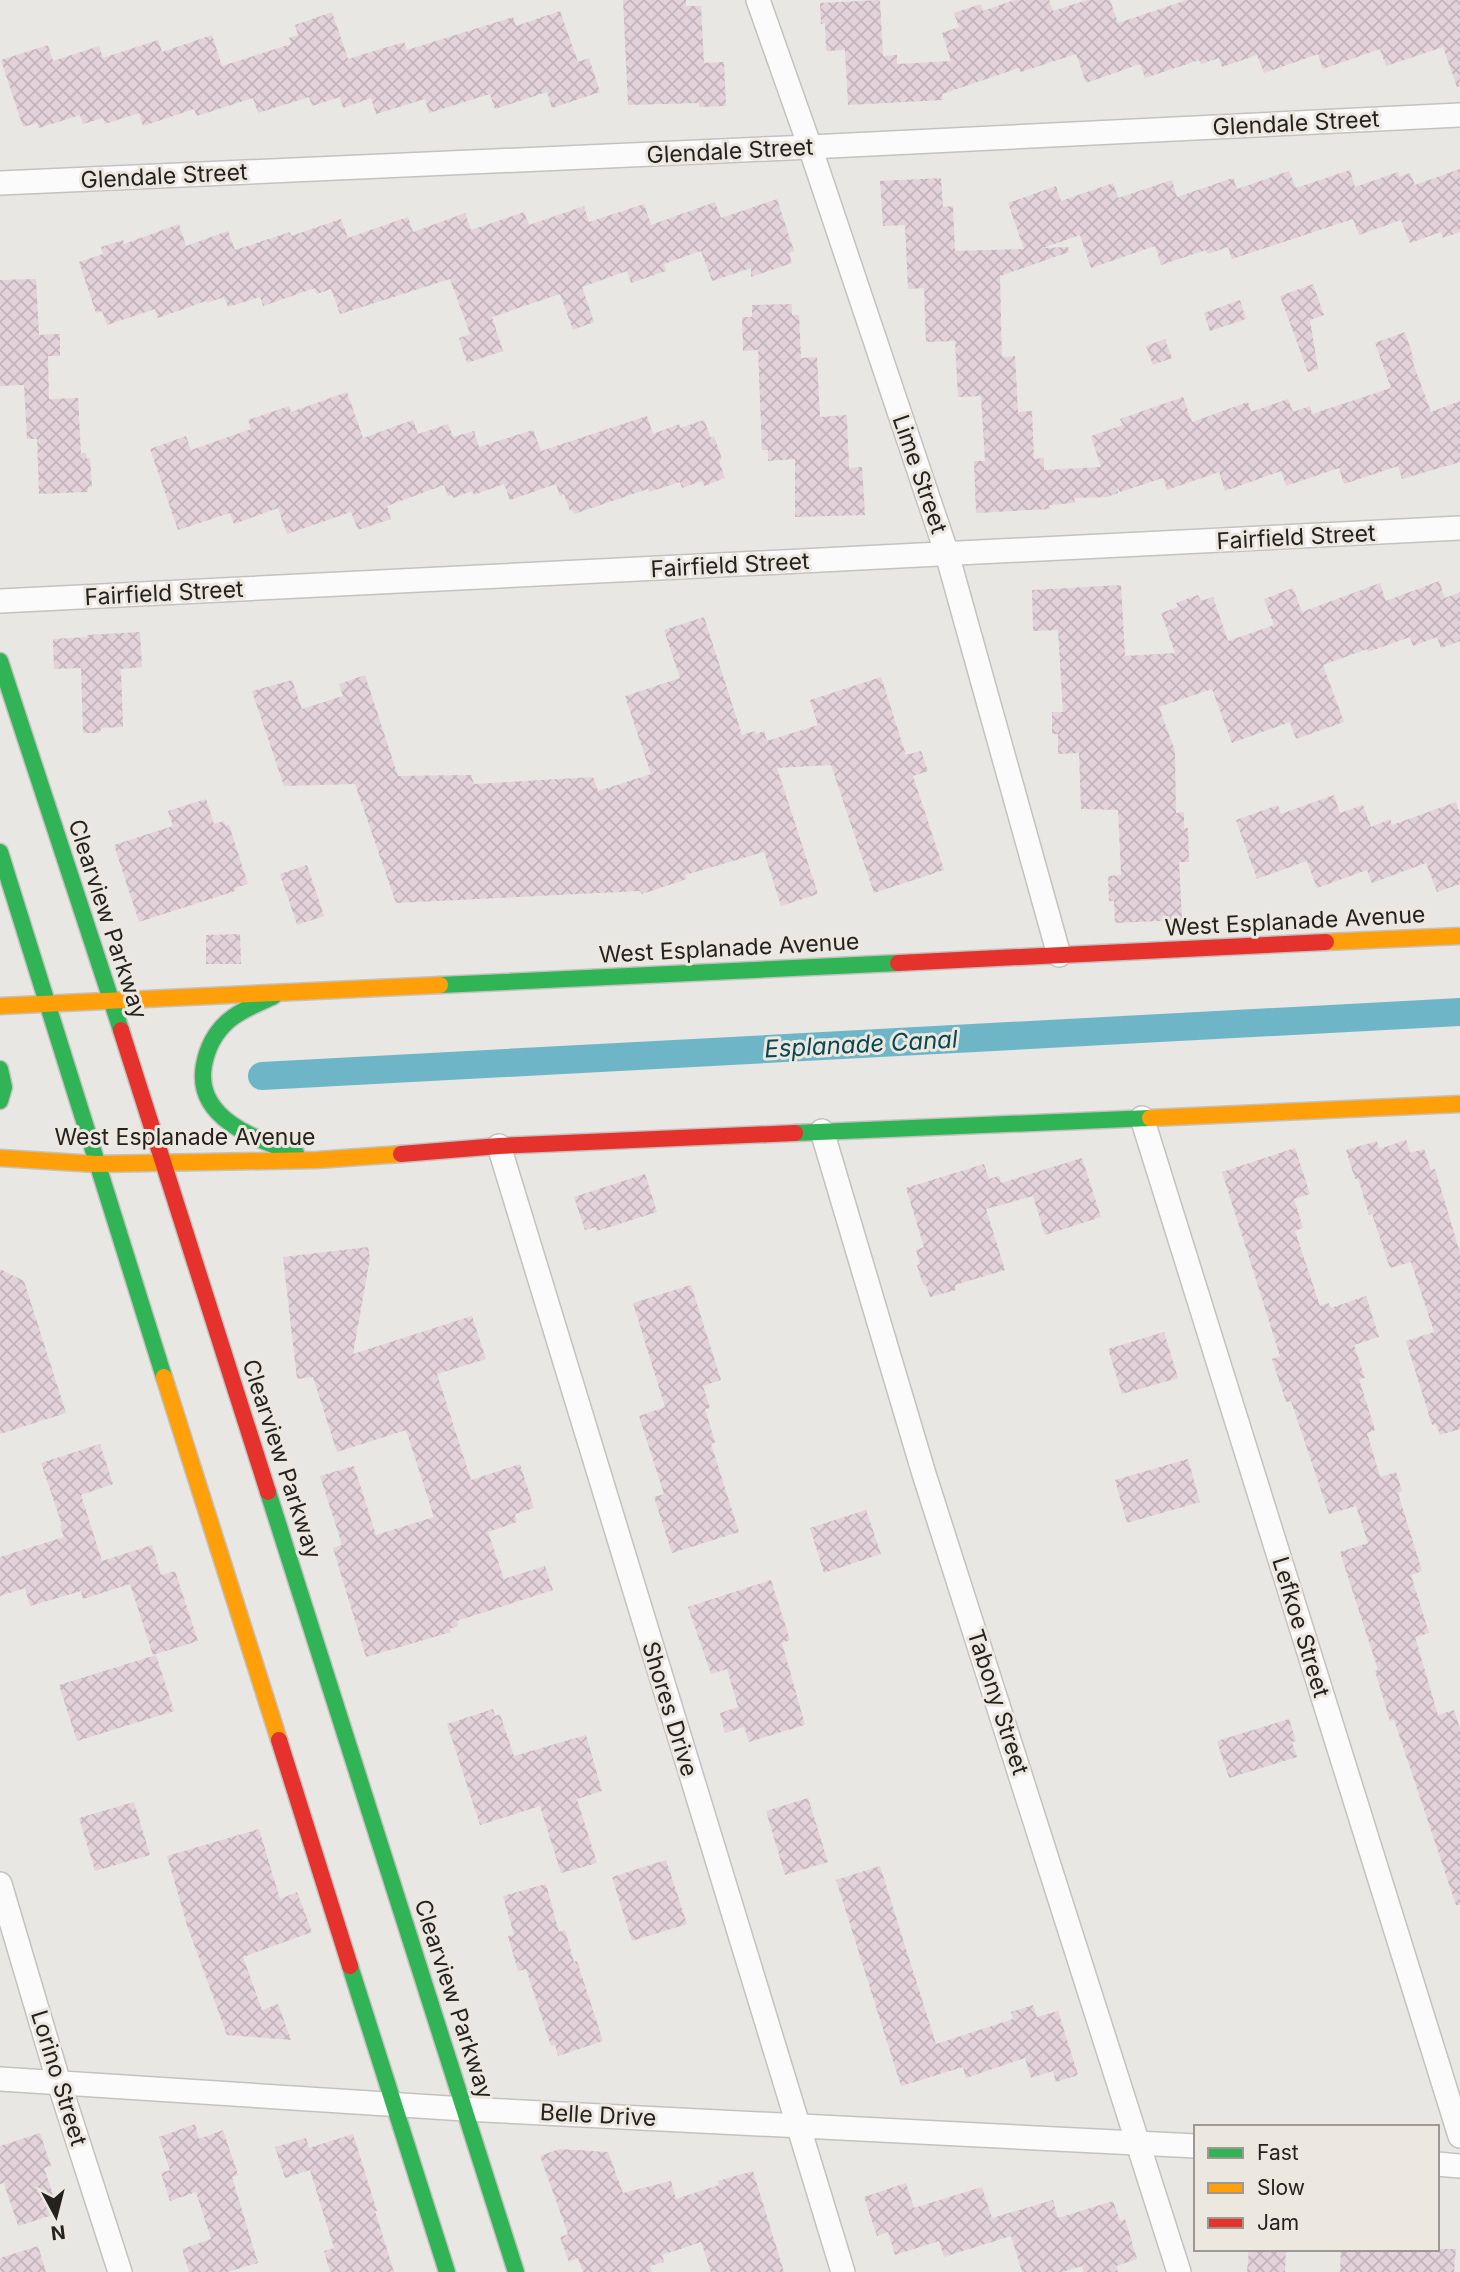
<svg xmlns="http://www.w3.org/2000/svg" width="1460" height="2272" viewBox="0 0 1460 2272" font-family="Inter,sans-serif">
  <defs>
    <pattern id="building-cross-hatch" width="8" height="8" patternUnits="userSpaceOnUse" patternTransform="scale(1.75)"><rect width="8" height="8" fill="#e4d2da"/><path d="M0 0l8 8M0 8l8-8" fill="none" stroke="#c3b4bb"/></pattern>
  </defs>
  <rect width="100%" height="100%" fill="#e9e7e3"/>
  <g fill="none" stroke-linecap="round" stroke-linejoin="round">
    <path stroke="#6eb6c7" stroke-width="28" d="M262,1076L1460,1012"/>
  </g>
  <g fill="url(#building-cross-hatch)">
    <path d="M623,0H686V6H701L704,63L724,62L726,106L699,107V103L628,105Z"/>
    <path d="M880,0L883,56L897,55V64L951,61L942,33L959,27L954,13L981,4L983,11L1015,0H1049L1053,11L1087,0H1110L1118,23L1187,0H1460V86L1457,87L1443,47L1386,66L1380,49L1323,69L1318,54L1264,73L1257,55L1222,67L1219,58L1201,64L1199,60L1145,78L1140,64L1086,83L1076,54L1021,72L1019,68L942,94L943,100L848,105L845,50L826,51L825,23L821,24L820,3Z"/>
    <path d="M560,11L578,62L589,58L600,92L552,108L547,92L495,109L490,94L429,113L425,99L376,114L371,98L343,108L340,97L312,106L309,97L258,113L253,98L197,116L194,109L143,126L139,113L105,124L103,118L83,124L80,115L39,128L37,123L23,127L1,60L48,45L53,61L99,46L103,58L158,40L162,52L212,35L222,66L291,44L289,38L298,35L295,25L332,12L348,59L404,42L407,50L513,17L516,26Z"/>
    <path d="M1460,169V232L1443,238L1441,232L1410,243L1401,220L1359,235L1353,219L1232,259L1228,247L1208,254L1206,250L1161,265L1155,246L1091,268L1080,235L1043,248L1068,247L1069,252L1000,276L1002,357L1015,356L1018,412L1032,411L1034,459L1044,458V470L1101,467L1091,436L1123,425L1120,419L1183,397L1192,422L1248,402L1251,412L1288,399L1293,412L1310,406L1312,414L1391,388L1375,343L1405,332L1414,360H1412L1431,412L1460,401V462L1402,479L1398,466L1344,484L1339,468L1286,486L1281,471L1225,491L1219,472L1167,490L1163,478L1120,492L1117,486L1118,493L1107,497L1074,498L1075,503L1049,505L1050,509L976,513L974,461H985L981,396L958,397L955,341L926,342L924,288L908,289L905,225L883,226L880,181L941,178L943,207L953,206L955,251L1024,249L1008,203L1056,186L1061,201L1113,183L1118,198L1172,180L1177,197L1233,178L1237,189L1289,171L1296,188L1350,170L1355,187L1398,172L1399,177L1410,173L1415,185Z"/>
    <path d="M777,199L794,251L789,253L792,263L751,277V268L712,281L701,251L664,264L666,271L631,283L627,271L582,287L594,322L591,323L573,330L560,294L492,317L503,351L467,363L459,338L470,334L450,279L340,314L331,289L317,294L315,288L263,306L260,297L228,307L224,297L207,303L206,301L158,318L155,309L107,325L102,311L96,313L79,262L103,254L101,247L123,240L124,244L179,224L186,246L228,231L235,250L290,232L291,236L341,219L348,238L408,217L413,232L465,213L471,230L524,212L529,225L584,206L589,222L644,204L651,225L715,202L721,218Z"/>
    <path d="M36,279L39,335L60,334V356H48L49,399L78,398L81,453H86L87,459L90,458L92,487H88V492L39,494L37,439H27L24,385L0,386V280Z"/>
    <path d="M1313,284L1324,315L1310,320L1318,369L1308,372L1280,296Z"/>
    <path d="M1240,300L1246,319L1210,331L1204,313Z"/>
    <path d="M792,304V315H799L801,358L817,357L820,417L847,415L849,468L862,467L865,515L795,517V459L768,461V450H762L758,350L743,351L742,317H752V305Z"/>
    <path d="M1165,339L1172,358L1153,365L1146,346Z"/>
    <path d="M347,392L363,438L413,420L418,434L448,424L453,437L474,431L479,447L533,430L541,451L647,416L653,434L679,424L680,428L704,420L711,438L714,436L722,459L719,461L725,478L704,486L702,481L682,488L680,482L649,492L648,489L574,514L572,510L570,511L564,494L560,496L556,484L510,500L504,484L474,495L472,491L453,498L452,495L448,496L444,485L387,506L391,519L358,530L351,512L287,534L278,508L234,524L230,513L178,530L150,449L186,436L191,450L251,429L248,420L289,406L291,412Z"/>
    <path d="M1439,581L1445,598L1460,592V641L1441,648L1437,637L1413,646L1410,637L1368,652L1367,649L1323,665L1344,722L1296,739L1290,722L1232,743L1212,689L1159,707L1175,751L1176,813L1184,812V828H1188L1189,862H1179L1182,920L1115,923L1114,901H1109L1108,876L1121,875L1118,810L1081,809L1079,753L1058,754V734H1052V712H1063L1058,630L1033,631L1032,590L1121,585L1125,656L1175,653L1161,613L1178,607L1176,603L1198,595L1201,601L1213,597L1228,641L1274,625L1264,599L1293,588L1302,612L1380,583L1386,601Z"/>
    <path d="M704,617L742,735L755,731L756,734L764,731L767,741L818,725L810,700L881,677L906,755L921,751L928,771L913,776L944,870L874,893L831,765L777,768L818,894L781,906L764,852L685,875L687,879L642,894L640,891L396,903L355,784L284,786L252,691L292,680L302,709L343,696L339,684L365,675L398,776L471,775L474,784L593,777L598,791L651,774L625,696L680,678L664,630Z"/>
    <path d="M140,632L142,667L121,669L123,727L102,728L98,733H83L81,668L54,669L53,639L87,637V635Z"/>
    <path d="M1334,795L1340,813L1363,805L1371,827L1390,819L1392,825L1456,802L1460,815V884L1437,892L1426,863L1372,883L1367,870L1317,888L1307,861L1257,879L1236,820L1278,805L1281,814Z"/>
    <path d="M206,799L214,824L224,821L225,826L229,825L248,884L235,888V891L139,922L114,845L173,826L168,811Z"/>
    <path d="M307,865L324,916L297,925L280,874Z"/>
    <path d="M240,934L241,964H206V935Z"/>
    <path d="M1406,1140L1410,1153L1424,1149L1431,1170L1435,1169L1460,1253V1429L1440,1435L1436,1424L1432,1425L1406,1341L1434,1332L1411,1262L1390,1268L1372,1214L1369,1215L1358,1178L1355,1179L1346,1150L1377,1141L1379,1149Z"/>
    <path d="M1295,1148L1310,1194L1294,1199L1303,1228L1295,1231L1320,1306L1329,1303L1331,1308L1366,1296L1379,1337L1354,1345L1365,1378L1359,1379L1375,1430L1367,1433L1380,1477L1396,1472L1402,1491L1398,1493L1422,1571L1411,1575L1429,1633L1415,1637L1438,1715L1454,1710L1460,1729V1905H1456L1394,1720L1390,1721L1375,1671L1378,1670L1340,1552L1368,1543L1356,1506L1329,1514L1291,1401L1286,1402L1272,1359L1280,1356L1222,1172Z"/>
    <path d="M1082,1158L1101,1217L1045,1235L1033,1196L986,1209L1005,1270L955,1285L956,1290L930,1297L926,1285H923L917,1265L920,1264L916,1250L924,1247L906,1188L984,1164L989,1179L999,1176L1001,1183Z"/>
    <path d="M645,1174L657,1212L597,1231L596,1227L585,1230L574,1197Z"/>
    <path d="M368,1247L370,1258L353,1354L472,1316L486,1359L437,1374L471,1480L520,1464L534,1508L515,1514L517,1522L488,1532L504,1579L545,1566L553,1590L457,1621L458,1626L450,1629L451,1632L366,1657L333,1548L342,1545L320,1476L354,1466L376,1535L434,1517L406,1430L337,1452L313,1377L297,1379L283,1257Z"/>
    <path d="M0,1269L24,1281L66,1413L0,1434Z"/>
    <path d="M691,1285L721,1380L703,1386L710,1408L705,1409L715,1442L711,1444L739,1532L672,1553L654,1497L664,1494L639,1416L665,1407L633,1303Z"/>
    <path d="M1164,1332L1178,1378L1122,1394L1108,1349Z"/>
    <path d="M100,1444L113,1484L81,1495L102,1561L152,1545L161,1575L175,1571L198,1641L153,1655L130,1584L83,1599L81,1591L30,1606L25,1588L0,1596V1557L64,1537L60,1526L62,1525L41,1463Z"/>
    <path d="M1188,1459L1200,1502L1127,1523L1115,1480Z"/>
    <path d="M866,1510L881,1554L824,1573L810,1528Z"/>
    <path d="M771,1580L790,1640L782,1643L805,1725L749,1742L744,1727L725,1733L720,1713L738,1707L727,1669L711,1674L688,1607Z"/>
    <path d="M156,1655L174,1711L77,1741L59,1685Z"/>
    <path d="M493,1709L495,1716L500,1714L514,1756L586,1735L602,1791L577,1799L597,1863L561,1873L540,1806L480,1825L447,1724Z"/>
    <path d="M1289,1719L1296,1741L1292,1742L1297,1757L1229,1778L1217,1741Z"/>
    <path d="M808,1798L828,1862L785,1875L766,1811Z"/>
    <path d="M134,1802L150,1855L95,1871L79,1818Z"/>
    <path d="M259,1829L280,1899L297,1892L312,1932L243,1957L262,2010L278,2004L291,2040L227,2035L187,1925L167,1856Z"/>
    <path d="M666,1860L687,1924L632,1941L612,1877Z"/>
    <path d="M880,1866L936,2044L1013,2019L1011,2012L1033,2005L1037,2017L1058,2011L1078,2075L1056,2082L1053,2071L1031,2078L1025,2058L966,2078L963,2067L901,2086L836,1880Z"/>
    <path d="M546,1884L559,1932L565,1930L574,1962L577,1961L603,2041L558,2056L555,2045L551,2046L526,1969L518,1971L508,1936L514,1935L503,1896Z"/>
    <path d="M195,2124L199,2139L223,2130L238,2175L232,2177L258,2263L227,2272H189L182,2249L211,2239L196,2192L170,2201L161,2173L170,2170L159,2137Z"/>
    <path d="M40,2133L51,2166L44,2168L59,2213L18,2226L4,2183L0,2184V2146Z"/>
    <path d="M353,2134L377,2211H375L394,2272H330L324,2251L334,2248L310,2170L285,2178L275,2147L306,2138L309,2148Z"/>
    <path d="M559,2149L608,2152L623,2193L671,2181L676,2199L719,2185L718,2181L753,2171L784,2272H711L701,2242L662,2255L664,2262L650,2266L652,2272H583L578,2258L569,2262L560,2237L568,2234L540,2156Z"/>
    <path d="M906,2183L914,2208L982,2187L992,2218L1053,2200L1058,2218L1113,2201L1120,2221L1125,2219L1137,2259L1116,2266L1118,2272H1084L1082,2266L1062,2272H1022L1011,2236L944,2257L939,2241L895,2255L888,2232L877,2236L864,2197Z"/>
    <path d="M38,2246L46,2272H0V2258Z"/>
    <path d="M1249,2249H1286L1285,2272H1247Z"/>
    <path d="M1341,2249H1456L1454,2272H1340Z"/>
  </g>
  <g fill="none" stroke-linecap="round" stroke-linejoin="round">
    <g stroke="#c3c2bf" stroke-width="26">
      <g id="street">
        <path d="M758,0L810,147L947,554L1059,955"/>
        <path d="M0,183L810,147L1460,115"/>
        <path d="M0,601L1460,528"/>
        <path d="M1142,1118L1460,2136"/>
        <path d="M822,1131L924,1474L1179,2272"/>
        <path d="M499,1146L843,2272"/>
        <path d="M0,1884L59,2083L120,2272"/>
        <path d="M0,2079L464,2109L1196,2146"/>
        <path d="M1437,2164L1460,2166"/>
      </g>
    </g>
    <g stroke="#c3c2bf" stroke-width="19">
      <g id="fast">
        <path d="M0,661L121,1030"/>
        <path d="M0,852L164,1377"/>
        <path d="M440,985L898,963"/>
        <path d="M274,996C258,1004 240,1010 227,1022C215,1033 207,1049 204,1065C194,1118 255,1139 296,1153"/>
        <path d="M0,1069L4,1087L0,1101"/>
        <path d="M795,1133L1150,1118"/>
        <path d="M268,1492L516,2272"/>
        <path d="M350,1966L447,2272"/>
      </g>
    </g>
    <g stroke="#c3c2bf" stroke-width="19">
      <g id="slow">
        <path d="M1326,942L1460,936"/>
        <path d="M0,1006L440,985"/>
        <path d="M1150,1118L1460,1104"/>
        <path d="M0,1158L96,1164L317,1160L401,1154"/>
        <path d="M164,1377L279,1740"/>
      </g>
    </g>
    <g stroke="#c3c2bf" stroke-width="19">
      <g id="jam">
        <path d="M898,963L1326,942"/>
        <path d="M121,1030L268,1492"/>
        <path d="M401,1154L499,1146L795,1133"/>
        <path d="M279,1740L350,1966"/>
      </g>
    </g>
    <use href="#street" stroke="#fcfbfb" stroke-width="23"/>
    <use href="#fast" stroke="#30b455" stroke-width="16"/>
    <use href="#slow" stroke="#ff9f0a" stroke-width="16"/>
    <use href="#jam" stroke="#e5322d" stroke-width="16"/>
  </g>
  <g text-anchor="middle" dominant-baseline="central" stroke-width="6" stroke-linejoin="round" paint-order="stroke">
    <g font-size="23" fill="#24221f" stroke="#ece8e0">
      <text transform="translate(1296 123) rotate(-3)">Glendale Street</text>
      <text transform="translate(730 151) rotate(-3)">Glendale Street</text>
      <text transform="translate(164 176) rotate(-3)">Glendale Street</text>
      <text transform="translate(920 474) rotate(71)">Lime Street</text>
      <text transform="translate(1296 537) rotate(-3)">Fairfield Street</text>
      <text transform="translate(730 565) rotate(-3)">Fairfield Street</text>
      <text transform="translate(164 593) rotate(-3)">Fairfield Street</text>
      <text transform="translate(108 919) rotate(72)">Clearview Parkway</text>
      <text transform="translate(1295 921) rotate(-3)">West Esplanade Avenue</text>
      <text transform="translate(729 948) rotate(-3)">West Esplanade Avenue</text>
      <text x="185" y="1137">West Esplanade Avenue</text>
      <text transform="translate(282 1459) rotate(72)">Clearview Parkway</text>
      <text transform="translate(1301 1627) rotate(73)">Lefkoe Street</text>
      <text transform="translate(998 1702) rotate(72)">Tabony Street</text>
      <text transform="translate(670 1709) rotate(73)">Shores Drive</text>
      <text transform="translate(454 1999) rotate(72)">Clearview Parkway</text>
      <text transform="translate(59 2078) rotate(73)">Lorino Street</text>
      <text transform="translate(598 2115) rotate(3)">Belle Drive</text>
    </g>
    <g font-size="24" font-style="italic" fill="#094755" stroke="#ece8e0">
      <text transform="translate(861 1044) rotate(-3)">Esplanade Canal</text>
    </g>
  </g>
  <rect x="1194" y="2125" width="245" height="126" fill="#ece8e0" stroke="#9c9993" stroke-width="2"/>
  <rect x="1208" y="2148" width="35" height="10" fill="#30b455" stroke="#9c9993" stroke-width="2"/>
  <text x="1257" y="2160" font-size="21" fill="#24221f">Fast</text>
  <rect x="1208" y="2183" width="35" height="10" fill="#ff9f0a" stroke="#9c9993" stroke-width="2"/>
  <text x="1257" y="2195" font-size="21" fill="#24221f">Slow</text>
  <rect x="1208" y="2218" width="35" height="10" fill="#e5322d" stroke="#9c9993" stroke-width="2"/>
  <text x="1257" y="2230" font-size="21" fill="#24221f">Jam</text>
  <g transform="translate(56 2216) rotate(173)" stroke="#ece8e0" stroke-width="5" paint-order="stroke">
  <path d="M0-5L12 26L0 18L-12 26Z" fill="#24221f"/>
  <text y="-10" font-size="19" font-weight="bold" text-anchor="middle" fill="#24221f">N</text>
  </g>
</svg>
